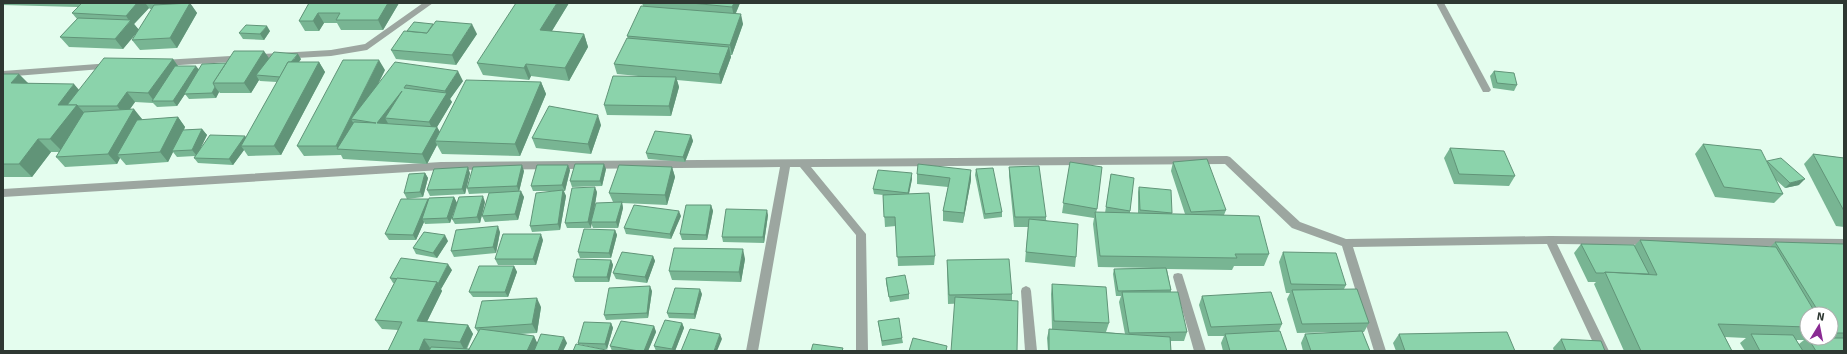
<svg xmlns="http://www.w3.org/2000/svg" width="1847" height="354" viewBox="0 0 1847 354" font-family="Signika,sans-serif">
  <rect width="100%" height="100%" fill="#e4fdee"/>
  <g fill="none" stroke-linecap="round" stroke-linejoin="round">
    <g fill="#9ca6a0" fill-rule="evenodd">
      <path d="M423,3H433L367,50L331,56L163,66L158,63L163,60L331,50L365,44Z"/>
      <path d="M1436,3H1444L1491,90L1489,92H1483Z"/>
      <path d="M111,63L114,64L116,66L114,68L3,77V71Z"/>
      <path d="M1227,156L1230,157L1300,222L1346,239L1550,236L1844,239V247L1557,244L1609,351H1597L1547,244L1353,247L1386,351H1374L1342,246L1292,228L1225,164L811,167L866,234L868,351H856V235L800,167H790L758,351H746L780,167L441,170L3,197V189L441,162Z"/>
      <path d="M1178,273L1182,274L1183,277L1206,351H1194L1173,277L1174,274Z"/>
      <path d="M1026,286L1030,288L1031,291L1037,351H1025L1021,291L1022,288Z"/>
    </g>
  </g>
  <g fill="#78b593" fill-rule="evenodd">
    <path d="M3,3H179V4L190,3L197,13L177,48L140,50L132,40L138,31L123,49L69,47L60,37L77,19L72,13L78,7L3,5ZM149,8L150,9H152L139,30L134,24Z"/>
    <path d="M309,3H399L383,30H341L337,23H324L319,31H305L299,21Z"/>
    <path d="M569,3L552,31L584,34L588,47L569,81L531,76L529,80L483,75L477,63Z"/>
    <path d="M581,3H605V4Z"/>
    <path d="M642,3H740L736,13L743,24L732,55H730L731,57L721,84L677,80L679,87L671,116L607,115L604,105L638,76L617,74L614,64L628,38L627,36L643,6Z"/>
    <path d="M270,31L264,40L243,39L239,33Z"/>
    <path d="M477,34L456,65L396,59L391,50Z"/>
    <path d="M173,59L178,66L199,69L226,63L269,59H301L299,62H319L325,72L281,155L248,156L244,150L233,165L198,163L194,158L195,156L177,157L173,152L168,162L126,165L120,158L117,164L65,167L56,157L59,152H51L32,177H3V74L28,83L79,90ZM259,80L260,81L277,82L246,138L245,136L200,149L207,135L202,129L184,130L185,127L178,117L142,120V119L130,109L135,102L153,103L157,107L177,106L185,94L189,99L216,98L219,92L220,93H251Z"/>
    <path d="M385,70L377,86L463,81L450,99L452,102L437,127L440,132L541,82L546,94L520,156L442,154L437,145L427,164L343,159L341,155L304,156L297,146Z"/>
    <path d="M1494,71L1517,85L1514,91L1493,88L1490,76Z"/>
    <path d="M601,125L591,154L536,148L532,138Z"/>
    <path d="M691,135L693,141L685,162L648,159L646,153Z"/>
    <path d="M1703,144L1766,161L1799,185L1785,188L1776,180L1783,194L1774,203L1715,197L1695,154Z"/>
    <path d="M1450,148L1515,176L1509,186L1454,184L1444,158Z"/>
    <path d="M1813,154L1844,158V227L1836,226L1804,164Z"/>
    <path d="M1070,162L1097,209L1096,213H1105L1111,174L1130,211V213H1138V192L1139,187L1172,213V214H1185L1171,171L1173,162L1226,210L1224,215L1269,254L1264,266H1234L1232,270L1167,269L1171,290V292L1187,332L1184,341H1171V351H1048L1047,338L1049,329H1052L1051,294L1052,284L1109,323L1106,332L1125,334L1119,302L1121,296H1116L1113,274L1114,269L1153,268L1098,267L1093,224L1094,218L1062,213Z"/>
    <path d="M672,167L675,177L667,205L622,203L623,208L618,228H593L591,223V228H567L565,223L597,192L594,212L620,202H613L609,193Z"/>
    <path d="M1009,167L1046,217V220L1076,257L1075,267L1025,262L1028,227H1014L1009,176Z"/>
    <path d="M606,169L602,186L572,187L570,181Z"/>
    <path d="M976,169L1002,212V217L984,219L975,175Z"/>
    <path d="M570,170L565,191H564L566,196L560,230L532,232L530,226L554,191H533L531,186Z"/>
    <path d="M971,170V180L963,223L943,221V211L948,187L917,184V174Z"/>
    <path d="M524,171L519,191L524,197L518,220L485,222L482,216L489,193L469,194L467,188Z"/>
    <path d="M425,173L428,178L423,197L407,199L404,193Z"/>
    <path d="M470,173L465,194L430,196L427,190Z"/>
    <path d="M912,179L909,194L935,256L934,265L898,266L896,226L885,227L883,195L874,194L873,189Z"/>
    <path d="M454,197L457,203L450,223L425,224L424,222L416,240H389L385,234L428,199L429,200Z"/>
    <path d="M485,202L480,223L455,224L452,219Z"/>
    <path d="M711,205L713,211L707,240H682L680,234Z"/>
    <path d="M768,215L764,243L723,242L722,237Z"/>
    <path d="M681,216L671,239L626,234L624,228Z"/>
    <path d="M615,230L617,235L611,258H580L578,252Z"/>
    <path d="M500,232L496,253L454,257L451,251Z"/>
    <path d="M543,240L536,265H498L495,259Z"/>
    <path d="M1640,240L1770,247L1775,242L1844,244V351H1745L1740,343L1746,338L1725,337L1732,351H1624L1594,284L1596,282H1588L1574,253L1581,244L1634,246ZM1807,314H1831V338H1807ZM1796,340H1804L1799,344Z"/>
    <path d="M448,241L437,258L416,254L413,248Z"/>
    <path d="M1283,252L1346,285L1344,289L1369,323L1364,332H1362L1370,351H1303L1301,343L1305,334L1342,332L1297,333L1287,299L1290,293H1286L1279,262Z"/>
    <path d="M653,256L655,261L647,283L616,279L613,273Z"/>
    <path d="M745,259L741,282L672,280L669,271Z"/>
    <path d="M611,260L613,265L609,282H575L573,277Z"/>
    <path d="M947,260L1012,294V301L948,304L947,269Z"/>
    <path d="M514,266L517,272L508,297H473L469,292Z"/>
    <path d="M452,270L441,289L442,291L427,321L468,325L473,334L467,349H469L478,332L475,328L541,307L537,333L520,334L534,336L537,343H567L563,351H388L398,330L382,329L375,320L394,283H393L390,278Z"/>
    <path d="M886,278L909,294V299L890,302L886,283Z"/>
    <path d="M652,291L648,318L606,320L604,315Z"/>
    <path d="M702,294L695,319L669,318L667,313Z"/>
    <path d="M1202,296L1282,324L1279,331L1287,351H1223L1221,343L1224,336H1208L1199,305Z"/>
    <path d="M878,321L902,338L903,343L882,346Z"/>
    <path d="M611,323L613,328L607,349H601L578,344V343Z"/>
    <path d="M682,323L684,328L675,351H656L654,346Z"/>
    <path d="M654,326L656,332L648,351H612L610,346Z"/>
    <path d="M1399,334L1515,351H1396L1393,343Z"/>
    <path d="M1561,339L1605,351H1554L1553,348Z"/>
  </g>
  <g fill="#619478">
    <path d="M137,3H146V4L149,8L134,24L139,30L123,49L115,39L130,22L126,16Z"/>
    <path d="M190,3L197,13L177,48L170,38Z"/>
    <path d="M388,3H399L383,30L378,20Z"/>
    <path d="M557,3H569L545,42L540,30Z"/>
    <path d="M734,3H740L734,17L732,7Z"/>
    <path d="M318,13L324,23L319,31L313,21Z"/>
    <path d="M741,14L743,24L732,55L730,45Z"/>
    <path d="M472,24L477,34L456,65L452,55Z"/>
    <path d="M267,26L270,31L264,40L260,34Z"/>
    <path d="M584,34L588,47L569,81L565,68Z"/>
    <path d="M729,47L731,57L721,84L719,74Z"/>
    <path d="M264,51L271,61L256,75L259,80L251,93L244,83Z"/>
    <path d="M298,54L301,59L284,83L280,77Z"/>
    <path d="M173,59L180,69L154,101L148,93Z"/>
    <path d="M379,60L385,70L360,120L351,119L356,128L339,150L336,146Z"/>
    <path d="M319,62L325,72L281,155L274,146Z"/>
    <path d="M526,64L531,76L529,80L524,68Z"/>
    <path d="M196,66L200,71L184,94H185L177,106L173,101Z"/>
    <path d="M458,71L463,81L450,99L452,102L437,127L442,136L435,141L437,145L427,164L422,154L434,132L429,122L446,94L445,91Z"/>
    <path d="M19,74L32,87L11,83Z"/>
    <path d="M676,77L679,87L671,116L669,106Z"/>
    <path d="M541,82L546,94L520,156L515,144Z"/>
    <path d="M74,84L85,97L78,106L89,118L63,152L50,139L58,105Z"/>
    <path d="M215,87L219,92L216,98L212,93Z"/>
    <path d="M402,91L385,118L389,125L377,123Z"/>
    <path d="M127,92L135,102L125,116L117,106Z"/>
    <path d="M134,109L142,119L122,155H117L120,158L117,164L108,154Z"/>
    <path d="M598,115L601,125L591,154L588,144Z"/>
    <path d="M178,117L185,127L173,151H172L173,152L168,162L160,152Z"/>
    <path d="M202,129L207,135L197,156L192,150Z"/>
    <path d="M691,135L693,141L685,162L683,157Z"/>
    <path d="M245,136L249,142L241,146L244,150L233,165L229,159Z"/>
    <path d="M38,139L51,152L32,177L19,164Z"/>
    <path d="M604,164L606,169L602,186L600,181Z"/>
    <path d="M522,165L524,171L519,192L517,186Z"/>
    <path d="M568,165L570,170L565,191L562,185Z"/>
    <path d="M468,167L470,173L465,194L462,189Z"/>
    <path d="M672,167L675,177L667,205L665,195Z"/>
    <path d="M971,170V180L963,223L964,213Z"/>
    <path d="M425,173L428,178L423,197L420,192Z"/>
    <path d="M912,173V179L908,198V193Z"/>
    <path d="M1805,179L1799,185L1785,188L1790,183Z"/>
    <path d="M595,187L597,192L591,228L588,222Z"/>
    <path d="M563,190L566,196L560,230L558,224Z"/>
    <path d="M521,191L524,197L518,220L515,214Z"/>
    <path d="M483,196L485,202L480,223L477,217Z"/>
    <path d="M454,197L457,203L450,223L447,218Z"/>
    <path d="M428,199L431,205L422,219L424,222L416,240L413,235Z"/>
    <path d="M622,202L623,208L618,228L616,222Z"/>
    <path d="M711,205L713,211L707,240L706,235Z"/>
    <path d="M767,210L768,215L764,243L763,237Z"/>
    <path d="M679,211L681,216L671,239L670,234Z"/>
    <path d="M498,226L500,232L496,253L493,247Z"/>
    <path d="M615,230L617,235L611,258L609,253Z"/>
    <path d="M541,234L543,240L536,265L533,259Z"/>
    <path d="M445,235L448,241L437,258L433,253Z"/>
    <path d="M743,249L745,259L741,282L739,272Z"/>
    <path d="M653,256L655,261L647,283L645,277Z"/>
    <path d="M611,260L613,265L609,282L607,277Z"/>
    <path d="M448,264L452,270L441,289L438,284Z"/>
    <path d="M514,266L517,272L508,297L505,292Z"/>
    <path d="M437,282L442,291L423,330L417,321Z"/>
    <path d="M650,286L652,291L648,318L647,313Z"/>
    <path d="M700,289L702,294L695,319L694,314Z"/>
    <path d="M537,298L541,307L537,333L532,324Z"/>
    <path d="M611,323L613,328L607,349L605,344Z"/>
    <path d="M682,323L684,328L675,351H673L672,349Z"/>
    <path d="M468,325L473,334L465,351L460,342Z"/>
    <path d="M654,326L656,332L648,351H644Z"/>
    <path d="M720,334L722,339L717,351H714Z"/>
    <path d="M534,336L538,345L536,351H527Z"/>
    <path d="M564,337L567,343L563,351H558Z"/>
    <path d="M424,339L430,348L429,351H419Z"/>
  </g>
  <g fill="#8bd3ab" stroke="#619478">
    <path d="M82,3H137L126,16L72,13Z"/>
    <path d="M190,3L170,38L132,40L154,5Z"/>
    <path d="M309,3H388L378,20H336L340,13H318L313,21H299Z"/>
    <path d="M516,3H557L540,30L584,34L565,68L526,64L524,68L477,63Z"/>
    <path d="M691,3H734L732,7Z"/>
    <path d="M641,6L741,14L730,45L627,36Z"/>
    <path d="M78,18L131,20L115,39L60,37Z"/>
    <path d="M436,21L472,24L452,55L391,50L404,31L427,33Z"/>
    <path d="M414,22L433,24L427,33L407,31Z"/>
    <path d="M246,25L267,26L260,34L239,33Z"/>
    <path d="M627,38L729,47L719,74L614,64Z"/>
    <path d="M234,51H264L244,83H213Z"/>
    <path d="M274,52L298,54L291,62H288L280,77L256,75Z"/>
    <path d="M104,58L173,59L148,93L127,92L117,106H78L77,105H67Z"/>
    <path d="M343,60H379L336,146H297Z"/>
    <path d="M288,62H319L274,146H241Z"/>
    <path d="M395,62L458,71L445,91L406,85L404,88L447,93L429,122L385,118L402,91L377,123L437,127L422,154L337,149L354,122L376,123L351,119Z"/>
    <path d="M226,63L213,83L215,87L212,93L184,94L202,64Z"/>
    <path d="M175,66H196L173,101H152Z"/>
    <path d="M1494,71L1514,73L1517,85L1497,83Z"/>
    <path d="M3,74H19L11,83L74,84L58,105H77L50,139H38L19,164H3Z"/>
    <path d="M613,76L676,77L669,106L604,105Z"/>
    <path d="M466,80L541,82L515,144L435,141Z"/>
    <path d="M549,106L598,115L588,144L532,138Z"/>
    <path d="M134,109L108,154L56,157L84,112Z"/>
    <path d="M178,117L160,152L117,155L137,120Z"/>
    <path d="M202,129L192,150L172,151L183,130Z"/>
    <path d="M655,131L691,135L683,157L646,153Z"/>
    <path d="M210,135L245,136L229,159L194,158Z"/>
    <path d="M1703,144L1761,150L1783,194L1724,187Z"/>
    <path d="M1450,148L1504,151L1515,176L1459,174Z"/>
    <path d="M1813,154L1844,158V211Z"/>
    <path d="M1781,158L1805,179L1790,183L1767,161Z"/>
    <path d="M1207,159L1226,210L1191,212L1173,162Z"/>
    <path d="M1070,162L1102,167L1097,209L1063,203Z"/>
    <path d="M575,164H604L600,181H570Z"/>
    <path d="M918,164L971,170L964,213L943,211L950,178L917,174Z"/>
    <path d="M522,165L517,186L467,188L473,167Z"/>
    <path d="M537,165H568L562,185L531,186Z"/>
    <path d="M619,165L672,167L665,195L609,193Z"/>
    <path d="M1039,166L1046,217H1015L1009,167Z"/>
    <path d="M468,167L462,189L427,190L434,169Z"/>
    <path d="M993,168L1002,212L985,214L976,169Z"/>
    <path d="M878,170L912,173L908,193L873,189Z"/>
    <path d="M425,173L420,192L404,193L409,174Z"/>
    <path d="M1111,174L1134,178L1130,211L1106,207Z"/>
    <path d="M595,187L588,222L565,223L572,188Z"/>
    <path d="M1139,187L1171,190L1172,213L1140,210Z"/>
    <path d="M563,190L558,224L530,226L536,193Z"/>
    <path d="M521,191L515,214L482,216L489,193Z"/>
    <path d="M929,193L935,256L897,257L895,217H884L883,195Z"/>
    <path d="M483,196L477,217L452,219L459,197Z"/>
    <path d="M454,197L447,218L422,219L429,198Z"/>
    <path d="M401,199H428L413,235L385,234Z"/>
    <path d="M622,202L616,222H591L596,203Z"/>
    <path d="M634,205L679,211L670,234L624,228Z"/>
    <path d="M686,205H711L706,235L680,234Z"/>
    <path d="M726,209L767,210L763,237H722Z"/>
    <path d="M1095,212L1259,216L1269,254H1235L1237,258L1100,256Z"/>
    <path d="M1029,219L1078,224L1076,257L1026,252Z"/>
    <path d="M498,226L493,247L451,251L456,230Z"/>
    <path d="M584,229L615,230L609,253L578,252Z"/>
    <path d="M424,232L445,235L433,253L413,248Z"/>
    <path d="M503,234H541L533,259H495Z"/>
    <path d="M1640,240L1776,247L1816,314H1807V327L1718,324L1732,351H1641L1605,272L1657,275Z"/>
    <path d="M1775,242L1844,244V333H1832L1831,332V314H1820Z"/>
    <path d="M1581,244L1634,245L1649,274L1605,272L1604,273H1596Z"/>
    <path d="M674,248L743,249L739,272L669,271Z"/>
    <path d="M622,252L653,256L645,277L613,273Z"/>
    <path d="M1283,252L1336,253L1346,285L1291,284Z"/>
    <path d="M401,258L448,264L438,284L437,282L390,278Z"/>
    <path d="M577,259L611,260L607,277H573Z"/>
    <path d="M1009,259L1012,294L949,295L947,260Z"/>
    <path d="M479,266H514L505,292H469Z"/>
    <path d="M1166,268L1171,290L1118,291L1114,269Z"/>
    <path d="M905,275L909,294L889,297L886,278Z"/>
    <path d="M397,278L437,282L417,321L468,325L460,342L424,339L419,351H388L402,322L375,320Z"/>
    <path d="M1052,284L1106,287L1109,323L1054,321Z"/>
    <path d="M650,286L647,313L604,315L609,288Z"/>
    <path d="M675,288L700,289L694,314L667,313Z"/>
    <path d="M1357,289L1369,323L1302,324L1292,290Z"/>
    <path d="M1122,292H1178L1187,332L1129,333Z"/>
    <path d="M1271,292L1282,324L1211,327L1202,296Z"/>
    <path d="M955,297L1018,301L1017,351H951Z"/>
    <path d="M537,298L532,324L475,328L482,301Z"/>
    <path d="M899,318L902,338L882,341L878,321Z"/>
    <path d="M665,320L682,323L672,349L654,346Z"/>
    <path d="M621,321L654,326L644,351H639L610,346Z"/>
    <path d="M584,322L611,323L605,344L578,343Z"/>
    <path d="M480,329L534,336L527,351H468Z"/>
    <path d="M690,329L720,334L714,351H681Z"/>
    <path d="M1049,329L1170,337L1171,351H1049Z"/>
    <path d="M1280,331L1287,351H1230L1225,334Z"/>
    <path d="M1362,331L1370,351H1311L1305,334Z"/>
    <path d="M1507,332L1515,351H1405L1399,334Z"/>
    <path d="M541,334L564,337L558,351H534Z"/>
    <path d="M1751,334L1793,335L1803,351H1760Z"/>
    <path d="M913,338L947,346L946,351H909Z"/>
    <path d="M1808,338H1844V351H1816Z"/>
    <path d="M1561,339L1601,341L1605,351H1566Z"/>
    <path d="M576,344L611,351H573Z"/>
    <path d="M813,344L843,348L842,351H811Z"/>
    <path d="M431,347L469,349L468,351H429Z"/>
  </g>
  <rect width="1847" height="354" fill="none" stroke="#2e3832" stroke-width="8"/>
  <g transform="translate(1819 326) rotate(10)"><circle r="19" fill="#ffffff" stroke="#abafad"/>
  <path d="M0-3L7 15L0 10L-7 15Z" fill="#8a2a93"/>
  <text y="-6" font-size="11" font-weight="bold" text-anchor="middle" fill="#2e3832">N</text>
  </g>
</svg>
